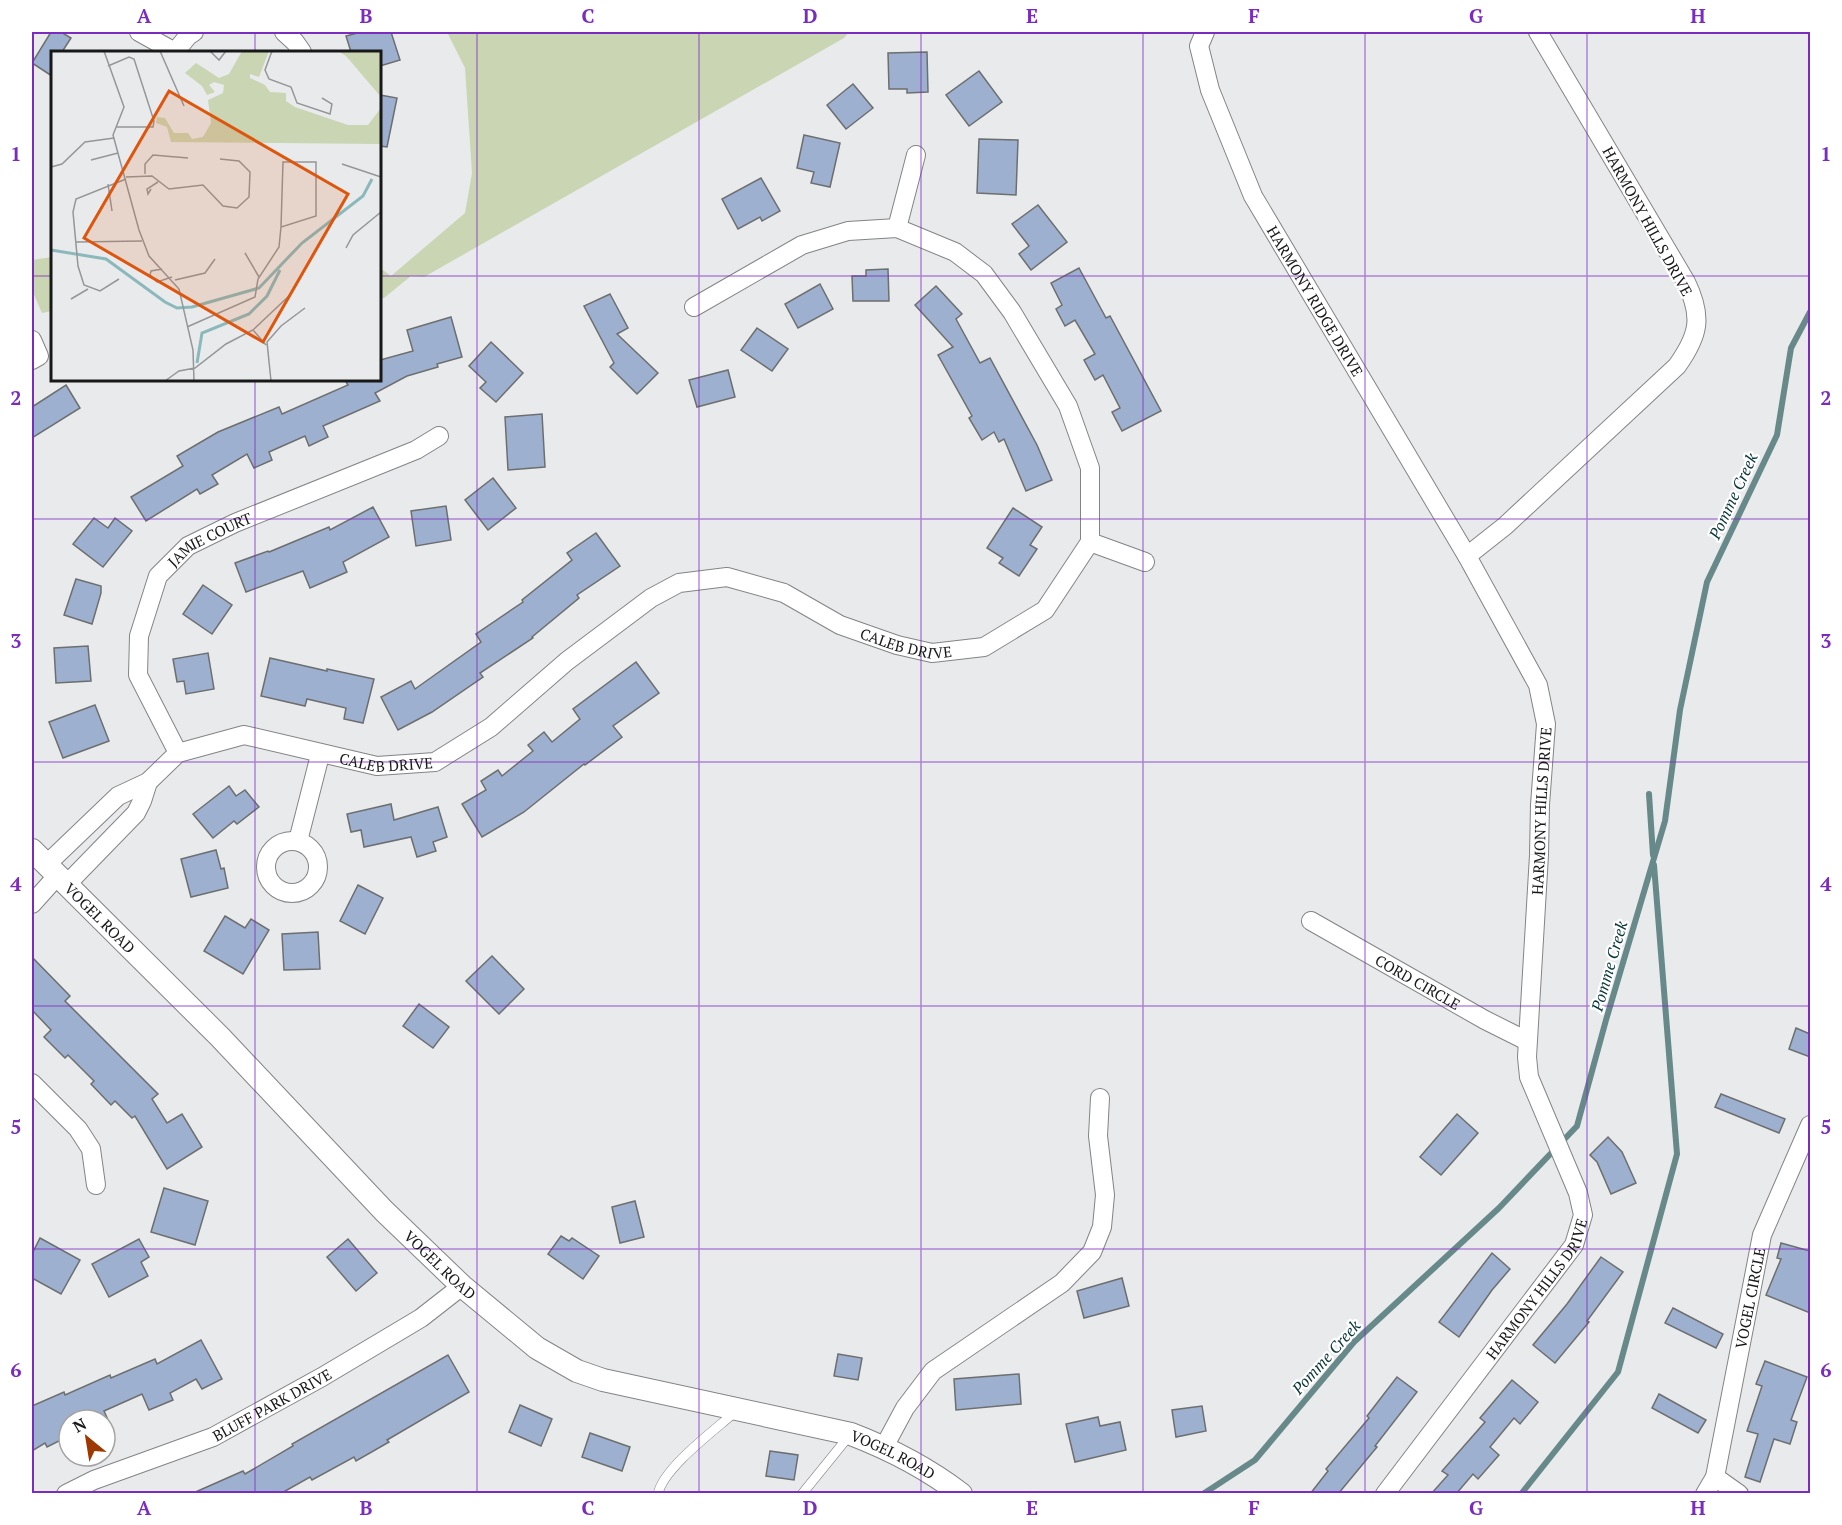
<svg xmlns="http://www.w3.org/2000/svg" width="1842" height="1525" viewBox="0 0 1842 1525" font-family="'PT Serif',serif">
  <rect width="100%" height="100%" fill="#e9eaec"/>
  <g fill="#cad5b3">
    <path d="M447,32H849L844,38L424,277L411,276L384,298H380V268L391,276L465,213L472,173L465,68Z"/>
    <path d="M52,257V311L42,313L32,290V260Z"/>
  </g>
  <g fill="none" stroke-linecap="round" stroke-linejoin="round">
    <g stroke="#68898a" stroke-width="6">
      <path d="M1649,794L1653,855"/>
      <path d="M1203,1494L1255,1460L1354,1342L1499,1208L1577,1126L1606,1020L1665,821L1680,710L1707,582L1777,435L1791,348L1810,312"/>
      <path d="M1521,1494L1618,1372L1677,1154L1654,865"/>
    </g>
  </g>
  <g fill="#9eb0cf" stroke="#6d6e6f" stroke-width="1.5">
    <path d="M51,32H61L71,38L62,52H52V76L32,63Z"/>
    <path d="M361,32H391L400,60L380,66V52H351L346,36Z"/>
    <path d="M927,52L928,92L907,93V89H889L888,53Z"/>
    <path d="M979,71L1002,102L969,126L946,95Z"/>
    <path d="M853,84L873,108L846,129L827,105Z"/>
    <path d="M380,95L397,98L387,147L380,146Z"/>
    <path d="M804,135L840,143L830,187L811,183L814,172L797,168Z"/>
    <path d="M979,139L1018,140L1016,195L977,193Z"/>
    <path d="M761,178L780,211L762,221L760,217L738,229L722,199Z"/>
    <path d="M1038,205L1067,242L1031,270L1019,254L1029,246L1012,224Z"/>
    <path d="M1079,268L1106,318L1110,316L1161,411L1122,431L1112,412L1120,408L1103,375L1095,380L1084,360L1095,354L1075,320L1065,326L1056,309L1062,305L1051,283Z"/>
    <path d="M888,269L889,301H853L852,276H866V270Z"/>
    <path d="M820,284L833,309L798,328L785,304Z"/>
    <path d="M936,286L962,314L956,319L980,363L990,358L1037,445L1052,480L1026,491L1004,439L999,442L994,432L982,440L969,418L972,416L938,355L953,347L915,305Z"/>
    <path d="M610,294L628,328L617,334L658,373L637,394L610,367L614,363L584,306Z"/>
    <path d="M451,317L462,357L437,364L438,367L407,376L375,393L380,401L323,426L328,437L309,446L305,436L269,452L272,460L254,468L247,454L212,475L218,484L200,494L197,489L146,521L131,497L183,466L177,456L218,432L279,407L282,414L348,385L345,380H380V360L413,351L407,330Z"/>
    <path d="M757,328L788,349L772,371L741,350Z"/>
    <path d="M491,342L523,373L496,402L480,388L486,382L469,366Z"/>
    <path d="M728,370L735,397L697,407L689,380Z"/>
    <path d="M66,385L80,408L32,438V407Z"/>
    <path d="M542,414L545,467L508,470L505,417Z"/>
    <path d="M493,478L516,508L488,530L465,500Z"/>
    <path d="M446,506L451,540L416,546L411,511Z"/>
    <path d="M373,507L389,537L343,562L347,572L310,588L303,571L246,592L235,563L268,551L269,552L329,527L330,530Z"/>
    <path d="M1013,508L1042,527L1030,545L1037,549L1019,576L999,563L1003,558L987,548Z"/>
    <path d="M94,518L108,528L115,518L132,531L103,567L73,544Z"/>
    <path d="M596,533L620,566L577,595L579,598L532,637L533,638L480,673L483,677L432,712L398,730L381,697L411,681L415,689L481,642L476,634L523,602L522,600L572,560L567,553Z"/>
    <path d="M76,579L101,586V593L92,624L64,615Z"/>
    <path d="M203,585L232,605L212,634L183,614Z"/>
    <path d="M88,646L91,681L56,683L54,648Z"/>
    <path d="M208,653L214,689L186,694L184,681L177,682L173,659Z"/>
    <path d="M270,658L327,671V669L374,679L363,723L344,719L346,708L307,699L305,706L261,696Z"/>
    <path d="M636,662L659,693L613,726L622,737L585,765L584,764L524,812L482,837L462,804L486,790L481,781L498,770L502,776L533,751L528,745L544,732L552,742L580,719L573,709Z"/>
    <path d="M95,705L109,741L63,758L49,722Z"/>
    <path d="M229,786L236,796L245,790L259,807L237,824L234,821L213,838L193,814Z"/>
    <path d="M391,804L394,820L438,807L447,837L433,842L436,851L417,857L411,837L364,847L361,830L351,832L347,814Z"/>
    <path d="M216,850L221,869L224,868L228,888L191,897L181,859Z"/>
    <path d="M358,885L383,898L365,934L340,921Z"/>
    <path d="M225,916L245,928L251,919L269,930L243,974L204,951Z"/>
    <path d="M318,932L320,969L284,970L282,934Z"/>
    <path d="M492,956L524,989L499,1014L466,981Z"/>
    <path d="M32,957L70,996L65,1001L158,1094L152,1099L167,1123L182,1114L202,1147L167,1169L135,1116L132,1118L115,1101L111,1105L91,1084L94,1081L68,1055L65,1058L44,1037L51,1030L32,1010Z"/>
    <path d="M419,1004L449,1027L433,1048L403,1026Z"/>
    <path d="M1796,1028L1810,1034V1057L1789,1049Z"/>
    <path d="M1721,1094L1785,1119L1779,1133L1715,1107Z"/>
    <path d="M1457,1114L1478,1133L1441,1175L1420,1157Z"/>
    <path d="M1608,1137L1622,1152L1636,1183L1611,1194L1597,1162L1590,1155Z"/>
    <path d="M164,1188L208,1201L195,1245L151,1232Z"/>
    <path d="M635,1201L644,1237L620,1243L612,1207Z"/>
    <path d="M561,1236L569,1241L572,1238L599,1256L583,1279L548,1254Z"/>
    <path d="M40,1238L80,1260L61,1294L32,1278V1254Z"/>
    <path d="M139,1239L149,1257L141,1262L148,1276L109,1297L92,1264Z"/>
    <path d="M348,1239L377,1273L356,1291L327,1257Z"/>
    <path d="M1781,1243L1810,1251V1313L1766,1295L1781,1259L1777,1258Z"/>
    <path d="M1492,1253L1510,1269L1492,1290L1459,1337L1439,1322Z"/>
    <path d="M1601,1257L1623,1272L1587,1321L1589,1322L1555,1363L1533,1345L1567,1304Z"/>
    <path d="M1122,1278L1129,1306L1084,1318L1077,1291Z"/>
    <path d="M1673,1308L1723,1334L1716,1348L1665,1323Z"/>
    <path d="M201,1340L222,1379L202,1389L196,1379L170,1393L173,1400L149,1410L142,1394L104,1411L108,1420H69V1430L63,1433L65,1438L47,1447L45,1443L32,1451V1406L64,1392L65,1395L110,1375L111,1378L155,1359L157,1364Z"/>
    <path d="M838,1354L862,1358L858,1380L834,1376Z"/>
    <path d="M448,1355L469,1392L387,1440L389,1442L356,1461L354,1457L312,1480L310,1477L280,1494H191L243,1471L245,1474L293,1446L292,1444Z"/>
    <path d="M1765,1361L1807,1377L1791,1420L1797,1422L1790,1444L1774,1439L1760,1482L1745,1477L1758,1434L1747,1431L1762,1386L1756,1384Z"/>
    <path d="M1019,1374L1021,1404L956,1410L954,1379Z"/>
    <path d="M1397,1377L1417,1392L1375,1446L1377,1447L1338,1494H1310L1328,1471L1326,1469L1369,1418L1367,1416Z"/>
    <path d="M1512,1380L1538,1402L1520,1424L1514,1418L1490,1447L1499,1455L1478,1479L1473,1474L1456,1494H1431L1448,1475L1442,1471L1485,1422L1480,1418Z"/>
    <path d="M1659,1394L1706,1420L1698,1433L1652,1408Z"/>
    <path d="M520,1405L552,1419L541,1446L509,1432Z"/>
    <path d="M1202,1406L1206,1431L1176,1437L1172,1410Z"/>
    <path d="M1098,1417L1100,1426L1120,1422L1126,1450L1075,1462L1066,1424Z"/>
    <path d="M590,1433L630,1447L622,1471L582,1457Z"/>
    <path d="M770,1451L798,1455L794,1480L766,1476Z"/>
  </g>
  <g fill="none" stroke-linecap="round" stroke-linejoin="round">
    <g stroke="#838486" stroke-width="10">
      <g id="service">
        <path d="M658,1494C663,1468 715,1430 735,1412"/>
        <path d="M802,1494L849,1436"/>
      </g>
    </g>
    <g stroke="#838486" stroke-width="20">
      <g id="minor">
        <path d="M139,32L175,52"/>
        <path d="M284,32L295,42L302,52"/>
        <path id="s1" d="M1205,32L1199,46L1210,90L1253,196L1467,556"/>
        <path d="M175,52L188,36L194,32"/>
        <path d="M897,228L916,155"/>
        <path d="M32,340L39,356L32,360"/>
        <path d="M1090,542L1145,562"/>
        <path id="s2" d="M178,753L138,675L139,636L158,576L188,546L235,523L416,450L439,436"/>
        <circle cx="292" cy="867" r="26"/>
        <path d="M298,841L320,755"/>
        <path id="s3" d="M47,864L118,796L148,782L178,753L244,735L377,766L435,762L491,727L567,661L651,598L679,583L727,577L784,593L840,625L897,645L932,653L984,647L1045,610L1090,542V468L1068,406L1012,312L984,274L955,252L897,228L848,231L802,245L694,307"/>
        <path d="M67,884L136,813L142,801L148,782"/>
        <path d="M32,904L58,875"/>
        <path id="s4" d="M1311,921L1485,1020L1527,1041"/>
        <path d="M32,1083L78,1129L91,1149L96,1185"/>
        <path d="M884,1447L905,1408L933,1371L1062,1283L1092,1252L1102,1227L1105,1195L1098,1136L1100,1098"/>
        <path d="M1715,1477L1739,1494"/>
        <path id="s5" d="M66,1494L94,1480L213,1437L322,1377L421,1318L462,1286"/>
        <path id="s6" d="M1385,1494L1574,1245L1583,1215L1578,1193L1529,1077L1527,1057L1539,855L1540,805L1546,724L1538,685L1467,556L1505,526L1677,366C1699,335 1703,317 1686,282L1538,32"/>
        <path id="s7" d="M1705,1494L1715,1477L1762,1235L1810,1125"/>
      </g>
    </g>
    <g stroke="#838486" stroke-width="24">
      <g id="tertiary">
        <path id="s8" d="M32,850L220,1037L384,1211L462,1286L537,1348L577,1371L603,1380L851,1434C890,1449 927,1468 961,1494"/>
      </g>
    </g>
    <use href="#service" stroke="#fff" stroke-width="9"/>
    <use href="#minor" stroke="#fff" stroke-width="18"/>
    <use href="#tertiary" stroke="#fff" stroke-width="22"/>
  </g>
  <path fill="none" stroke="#7b2cbf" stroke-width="1.5" stroke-opacity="0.55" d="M255,32V52M477,32V1494M699,32V1494M921,32V1494M1143,32V1494M1365,32V1494M1587,32V1494M32,276H52M380,276H1810M255,380V1494M32,519H1810M32,762H1810M32,1006H1810M32,1249H1810"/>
  <g text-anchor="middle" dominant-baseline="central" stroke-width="4.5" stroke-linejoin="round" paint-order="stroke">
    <g font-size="15" fill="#181819" stroke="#fff">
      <text transform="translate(1648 221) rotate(61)">HARMONY HILLS DRIVE</text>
      <text stroke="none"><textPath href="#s1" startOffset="297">HARMONY RIDGE DRIVE</textPath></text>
      <text stroke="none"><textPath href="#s2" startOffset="254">JAMIE COURT</textPath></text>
      <text stroke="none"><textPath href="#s3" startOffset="981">CALEB DRIVE</textPath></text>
      <text stroke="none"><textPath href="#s3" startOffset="387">CALEB DRIVE</textPath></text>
      <text stroke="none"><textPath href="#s6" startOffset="759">HARMONY HILLS DRIVE</textPath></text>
      <text stroke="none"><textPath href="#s8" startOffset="96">VOGEL ROAD</textPath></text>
      <text stroke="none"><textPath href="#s4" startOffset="123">CORD CIRCLE</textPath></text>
      <text stroke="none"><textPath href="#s8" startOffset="582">VOGEL ROAD</textPath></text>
      <text stroke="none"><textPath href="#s6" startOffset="256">HARMONY HILLS DRIVE</textPath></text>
      <text stroke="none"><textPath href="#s7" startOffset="202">VOGEL CIRCLE</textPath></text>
      <text stroke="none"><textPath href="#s5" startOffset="225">BLUFF PARK DRIVE</textPath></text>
      <text stroke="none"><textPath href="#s8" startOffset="1084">VOGEL ROAD</textPath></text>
    </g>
    <g font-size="16" font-style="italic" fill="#073538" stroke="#fff">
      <text transform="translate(1733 496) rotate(-65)">Pomme Creek</text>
      <text transform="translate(1609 966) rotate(-74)">Pomme Creek</text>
      <text transform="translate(1326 1357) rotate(-48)">Pomme Creek</text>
    </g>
  </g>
  <g transform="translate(51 51)">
    <rect width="330" height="330" fill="#e9eaec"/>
    <path d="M191,0H218L208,26L199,23V27L214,34L219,41L235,42V50L244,56L297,74H317L330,57V93L120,91L116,76L105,72L106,66L114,67L123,82H137L141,88L152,86L160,72L157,49L172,42L173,34L163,31L158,34L164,41L156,44L151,35L134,22L145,12L168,27L178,23ZM287,0H330V46L295,5Z" fill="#cad5b3"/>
    <path fill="none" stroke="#8bb9bb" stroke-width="3" d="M0,199L55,208L114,251L126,257L141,256L208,237L251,192L312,145L321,128M146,312L151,282L198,263L216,245L229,219"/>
    <path fill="none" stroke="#959698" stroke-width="1.5" d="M53,0L73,56L62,84L88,179L98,205L128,238L142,299L143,330M109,0L133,55M159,0L168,9L175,0M221,0L214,19L218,28L240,36L246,52L279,63L281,53L271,47M57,15L78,6L83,8L103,70L102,76H65M40,109L67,102M291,113L330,126M0,116L11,113L34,91L63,87M94,123V113L102,104L137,107M75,126L101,125L118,138L152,134L172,155L186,157L198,146L199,121L188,110L169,108M57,133L61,160M100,138L97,143L96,138L107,131M25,191L91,190M295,197L302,184L330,161M194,202L208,226M111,218L100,220L99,224L106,231L121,226M68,228L49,240L33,234L27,215L22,161L25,148L75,128M124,229L154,222L164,208M20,248L37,238M136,276L204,246L207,228L228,196L230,176L265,165V111H232L230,176M202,279L215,294M0,330H48M114,330L128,320L144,317L175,293L202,279L239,244M220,330L216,291L230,275L254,257"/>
    <path fill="#de560d" fill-opacity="0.15" stroke="#de560d" stroke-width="3" d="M118,40L297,143L212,291L33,187Z"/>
    <rect width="330" height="330" fill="none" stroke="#181819" stroke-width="3"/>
  </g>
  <rect width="1842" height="1525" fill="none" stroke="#ffffff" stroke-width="66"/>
  <g transform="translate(87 1438) rotate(330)"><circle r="28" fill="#ffffff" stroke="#a3a3a3" stroke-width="1.5"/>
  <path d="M0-4.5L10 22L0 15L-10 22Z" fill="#9c3800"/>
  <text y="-9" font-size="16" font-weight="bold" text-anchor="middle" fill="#181819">N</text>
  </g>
  <rect x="33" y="33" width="1776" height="1459" fill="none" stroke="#7b2cbf" stroke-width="2"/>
  <g font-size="20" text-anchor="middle" font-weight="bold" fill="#7b2cbf">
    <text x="144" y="23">A</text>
    <text x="366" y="23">B</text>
    <text x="588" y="23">C</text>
    <text x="810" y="23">D</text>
    <text x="1032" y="23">E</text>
    <text x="1254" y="23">F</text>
    <text x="1476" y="23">G</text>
    <text x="1698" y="23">H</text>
    <text x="16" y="161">1</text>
    <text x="1826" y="161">1</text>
    <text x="16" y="405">2</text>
    <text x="1826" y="405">2</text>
    <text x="16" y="648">3</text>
    <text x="1826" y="648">3</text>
    <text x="16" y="891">4</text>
    <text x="1826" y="891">4</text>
    <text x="16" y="1134">5</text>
    <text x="1826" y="1134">5</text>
    <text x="16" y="1377">6</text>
    <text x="1826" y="1377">6</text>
    <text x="144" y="1515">A</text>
    <text x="366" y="1515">B</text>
    <text x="588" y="1515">C</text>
    <text x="810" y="1515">D</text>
    <text x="1032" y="1515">E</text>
    <text x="1254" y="1515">F</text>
    <text x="1476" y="1515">G</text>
    <text x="1698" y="1515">H</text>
  </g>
</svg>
